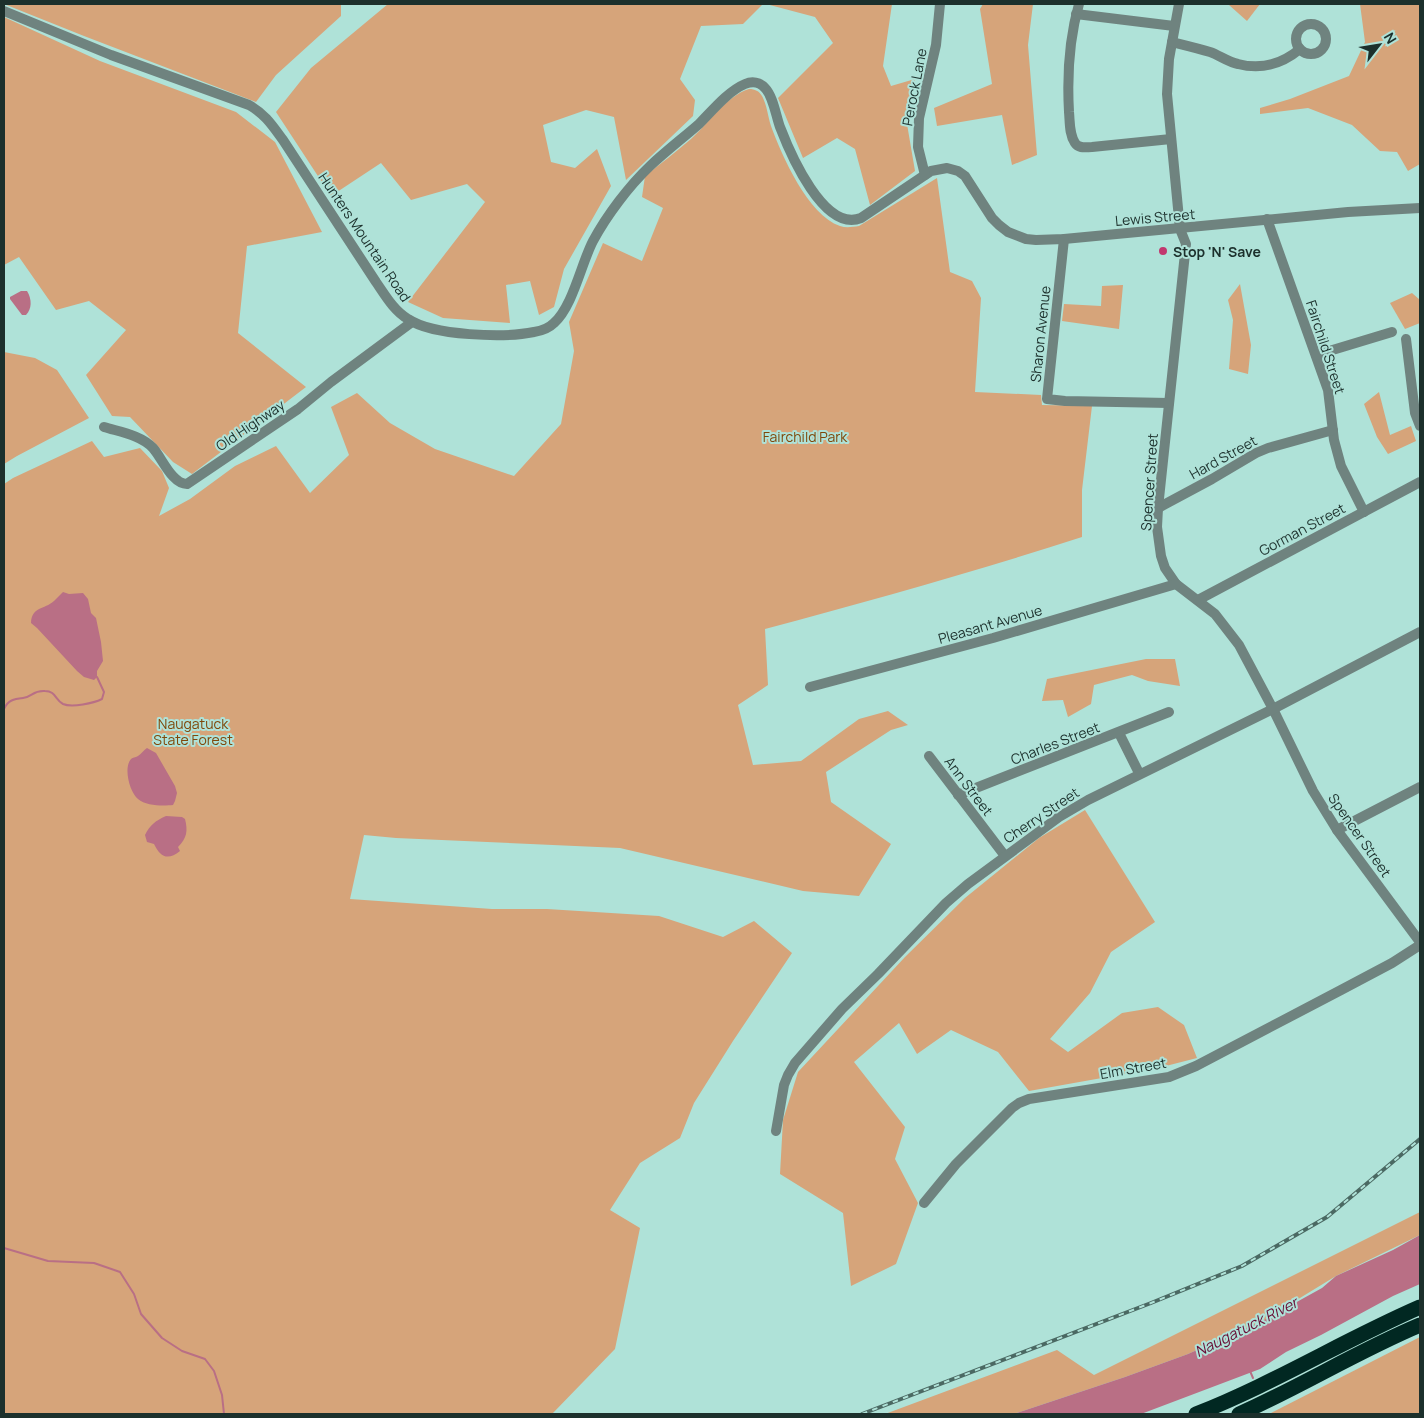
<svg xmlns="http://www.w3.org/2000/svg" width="1424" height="1418" viewBox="0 0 1424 1418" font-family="Manrope,sans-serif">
  <rect width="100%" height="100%" fill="#afe2d8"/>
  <g fill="#d6a47a">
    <path d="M4,4H341V16L276,75L256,102L84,36Z"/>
    <path d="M388,4H763L743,24L701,26L680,79L695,100L693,116L626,180L614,117L586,110L543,125L551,162L575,168L597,149L611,186L564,269L554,307L539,315L530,281L506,285L510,323L443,318L408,302L485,202L467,184L411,200L381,163L331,196L276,112L311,68Z"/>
    <path d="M766,4H892L883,66L891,86L915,79L907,124L915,171L870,205L855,149L837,138L803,158L778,98L833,43L815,17Z"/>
    <path d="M983,4H1033L1028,45L1037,155L1012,165L1002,115L937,126L934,108L992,84L980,9Z"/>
    <path d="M1230,4H1260L1247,21L1229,5Z"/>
    <path d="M1360,4H1420V164L1408,171L1397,152L1380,151L1352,125L1308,108L1260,114V108L1290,99L1349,76L1365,42Z"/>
    <path d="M4,17L100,61L236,112L275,142L322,232L247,246L238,333L306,387L192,474L173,462L130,417L112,416L86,375L126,330L89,301L56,310L19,257L4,265Z"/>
    <path d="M749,89C755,89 759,91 762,96C767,105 768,117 771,126C782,156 808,215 840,226C846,228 852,227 859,226L937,178L950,272L972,281L981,298L975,392L1041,395L1042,405L1092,406L1082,490V537C977,571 872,600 765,629L768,685L738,705L753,765L801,761L859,719L888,711L908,725L891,730L826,772L831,802L891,844L859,896L803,891L620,848L396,838L364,835L350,899L492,909H547L659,916L723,937L754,921L792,953L733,1041L694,1103L680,1138L640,1163L610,1210L640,1228L615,1349L552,1414H4V484L13,478L92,441L104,457L140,448L162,471L169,488L159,516L190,499L235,466L276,446L310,493L349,455L331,407L357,393L390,423L435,449L514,476L561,424L574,351L569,322L603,243L642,261L663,208L642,197L645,176C660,164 676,152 691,139C708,124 726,96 749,89Z"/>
    <path d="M1240,284L1251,345L1248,374L1229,369L1233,320L1228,300Z"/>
    <path d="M1123,285L1119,329L1062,321L1064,304L1101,306L1102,286Z"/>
    <path d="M1412,293L1420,300V323L1405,329L1390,303Z"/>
    <path d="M4,352L35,358L57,370L89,418L17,456L4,464Z"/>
    <path d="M1379,392L1390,435L1411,426L1416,441L1388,454L1377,437L1364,404Z"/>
    <path d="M1146,659H1175L1180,686L1148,681L1132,675L1094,685L1091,704L1068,717L1063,700L1042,701L1047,679Z"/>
    <path d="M1085,810L1155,922L1111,952L1090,993L1050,1039L1068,1052L1122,1013L1158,1007L1184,1025L1197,1058L1158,1068L1029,1091L998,1052L951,1030L917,1054L899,1023L854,1062L905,1127L895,1159L918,1203L896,1264L851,1286L843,1213L780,1174L783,1120L798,1072L905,957L965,898L1039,838Z"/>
    <path d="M1420,1212V1235L1336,1276L1264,1320L1188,1354L1125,1377L1014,1414H885L1057,1350L1094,1375Z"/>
    <path d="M1420,1337V1414H1269Z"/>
  </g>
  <g fill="#b96f85">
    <path d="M21,291H27C32,299 32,309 26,315H22L10,299V297Z"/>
    <path d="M63,592L69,594L83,593L88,599L91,613L96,618L101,642L103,661L97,671V677L94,680L84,677L77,671L37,628L31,623C32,606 44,610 54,601C57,598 60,595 63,592Z"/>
    <path d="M147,748L156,753L175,786L177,793L175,801L173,805C163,806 146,806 138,799C130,793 123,768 131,759C133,757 135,758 138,756C141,754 144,750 147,748Z"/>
    <path d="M166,816L182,817L185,819C188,831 187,838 178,847L180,851C168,861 160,857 154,844L147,842L145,835C150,825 155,821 166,816Z"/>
    <path d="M1420,1235V1284L1393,1296L1321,1335L1286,1352L1260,1369L1141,1414H1014L1125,1377L1188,1354L1264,1320L1322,1288L1336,1276L1393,1250Z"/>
  </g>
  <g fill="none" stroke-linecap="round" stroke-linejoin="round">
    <g stroke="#b96f85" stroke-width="2">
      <path d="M4,709C8,700 14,699 23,698C32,697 33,690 45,691C56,691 55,700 63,704C72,708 94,703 102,699L104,692L97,677"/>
      <path d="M4,1248L48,1261L94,1263L120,1272L134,1294L141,1314L162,1338L182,1351L205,1359L214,1371L222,1395L224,1414"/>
      <path d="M1250,1371L1253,1378"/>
    </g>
    <g stroke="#6f837f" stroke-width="10">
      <path d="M1079,4C1069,39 1067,76 1069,112C1070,122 1069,134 1075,143C1079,149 1086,147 1092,147L1171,139"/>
      <path d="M1179,4L1169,59L1167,94L1180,229L1186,244L1158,508L1157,527L1161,556L1165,568L1176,584L1215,614L1239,645L1273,709L1313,791L1337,830L1420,942"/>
      <path d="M4,11L111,55L249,105C265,114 272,125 283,140L376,282C385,295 394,311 408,319C433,336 505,338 534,332C541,331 549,328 554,323C573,306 581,264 593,241C607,215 629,186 650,166C666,151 683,138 699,124C711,112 728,91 745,84C752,81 760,82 765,88C773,96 776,116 780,127C790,153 824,233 861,218L925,175L931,171L947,168L958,171L965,176L992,218L999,225L1008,232L1026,239L1036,240L1064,239L1348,212L1420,208"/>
      <path d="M1076,14L1174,26"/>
      <circle cx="1311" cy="39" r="15"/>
      <path d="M1172,42C1184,45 1197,48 1210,52C1219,55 1228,62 1238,64C1261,70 1282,64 1300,49"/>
      <path d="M925,175L918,147L919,118L936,45L940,4"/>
      <path d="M1267,219L1328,390L1334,440L1341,466L1364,512"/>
      <path d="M1064,239L1047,399L1065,401L1169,403"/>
      <path d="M1406,339L1415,413L1420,426"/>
      <path d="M1316,355L1392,332"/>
      <path d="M104,427C120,432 141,435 153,448C162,458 172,484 187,484L298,409L331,382L412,322"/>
      <path d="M1158,508L1212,479L1256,453L1268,448L1333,430"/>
      <path d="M1198,600L1420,482"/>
      <path d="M810,687L993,638L1176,584"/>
      <path d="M1119,733L1139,773"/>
      <path d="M929,756L1005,856"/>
      <path d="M958,795L1169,712"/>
      <path d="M1337,830L1420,787"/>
      <path d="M776,1131L784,1085L788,1075L795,1063L842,1009L878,974L946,903L968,884L1059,817L1088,800L1273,709L1420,632"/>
      <path d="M924,1203L956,1164L1012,1108L1019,1103L1029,1099L1169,1077L1196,1066L1341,990L1392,963L1420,945"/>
    </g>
    <g stroke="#012822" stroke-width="15">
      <path d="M1196,1414C1273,1384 1344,1340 1420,1307"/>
      <path d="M1239,1414C1300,1387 1358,1351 1420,1325"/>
    </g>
    <g stroke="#4b6963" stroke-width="4">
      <path id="rail" d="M862,1414L1151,1303L1242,1266L1327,1217L1420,1139"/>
    </g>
    <use href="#rail" stroke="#afe2d8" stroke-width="2" stroke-dasharray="5.5" stroke-linecap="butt"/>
  </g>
  <circle fill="#c2376e" stroke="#afe2d8" stroke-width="2" cx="1163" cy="251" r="5"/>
  <g text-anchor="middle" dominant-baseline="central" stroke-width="4" stroke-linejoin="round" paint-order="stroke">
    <g font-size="14" fill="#1c302c" stroke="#afe2d8">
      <text transform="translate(914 87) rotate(-79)">Perock Lane</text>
      <text transform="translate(1155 217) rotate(-5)">Lewis Street</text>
      <text transform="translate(365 237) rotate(56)">Hunters Mountain Road</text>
      <text transform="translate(1040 334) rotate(-84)">Sharon Avenue</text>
      <text transform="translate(1326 347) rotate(72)">Fairchild Street</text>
      <text transform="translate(250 425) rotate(-34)">Old Highway</text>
      <text transform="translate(1223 457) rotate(-29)">Hard Street</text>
      <text transform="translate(1149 482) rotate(-86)">Spencer Street</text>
      <text transform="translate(1302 529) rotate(-28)">Gorman Street</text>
      <text transform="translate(990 624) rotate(-16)">Pleasant Avenue</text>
      <text transform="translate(1055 743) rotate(-21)">Charles Street</text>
      <text transform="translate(969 786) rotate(53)">Ann Street</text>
      <text transform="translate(1041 815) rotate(-34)">Cherry Street</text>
      <text transform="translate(1360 835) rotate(55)">Spencer Street</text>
      <text transform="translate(1133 1068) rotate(-10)">Elm Street</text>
    </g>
    <g font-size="14" font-weight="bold" fill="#1c302c" stroke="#afe2d8" text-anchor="start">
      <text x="1173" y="251">Stop 'N' Save</text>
    </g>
    <g font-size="14" fill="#7f480b" stroke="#afe2d8">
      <text x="805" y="436">Fairchild Park</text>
      <text x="193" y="723">Naugatuck<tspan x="193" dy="16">State Forest</tspan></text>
    </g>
    <g font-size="15" font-style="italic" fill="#680d35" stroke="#afe2d8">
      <text transform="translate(1246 1327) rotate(-27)">Naugatuck River</text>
    </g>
  </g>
  <rect width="1424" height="1418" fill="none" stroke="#1c302c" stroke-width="10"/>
  <g transform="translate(1379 45) rotate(59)" stroke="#afe2d8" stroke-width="4" paint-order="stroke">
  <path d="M0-4L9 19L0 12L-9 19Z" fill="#1c302c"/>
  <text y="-8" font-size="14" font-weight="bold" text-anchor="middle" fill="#1c302c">N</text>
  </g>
</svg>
